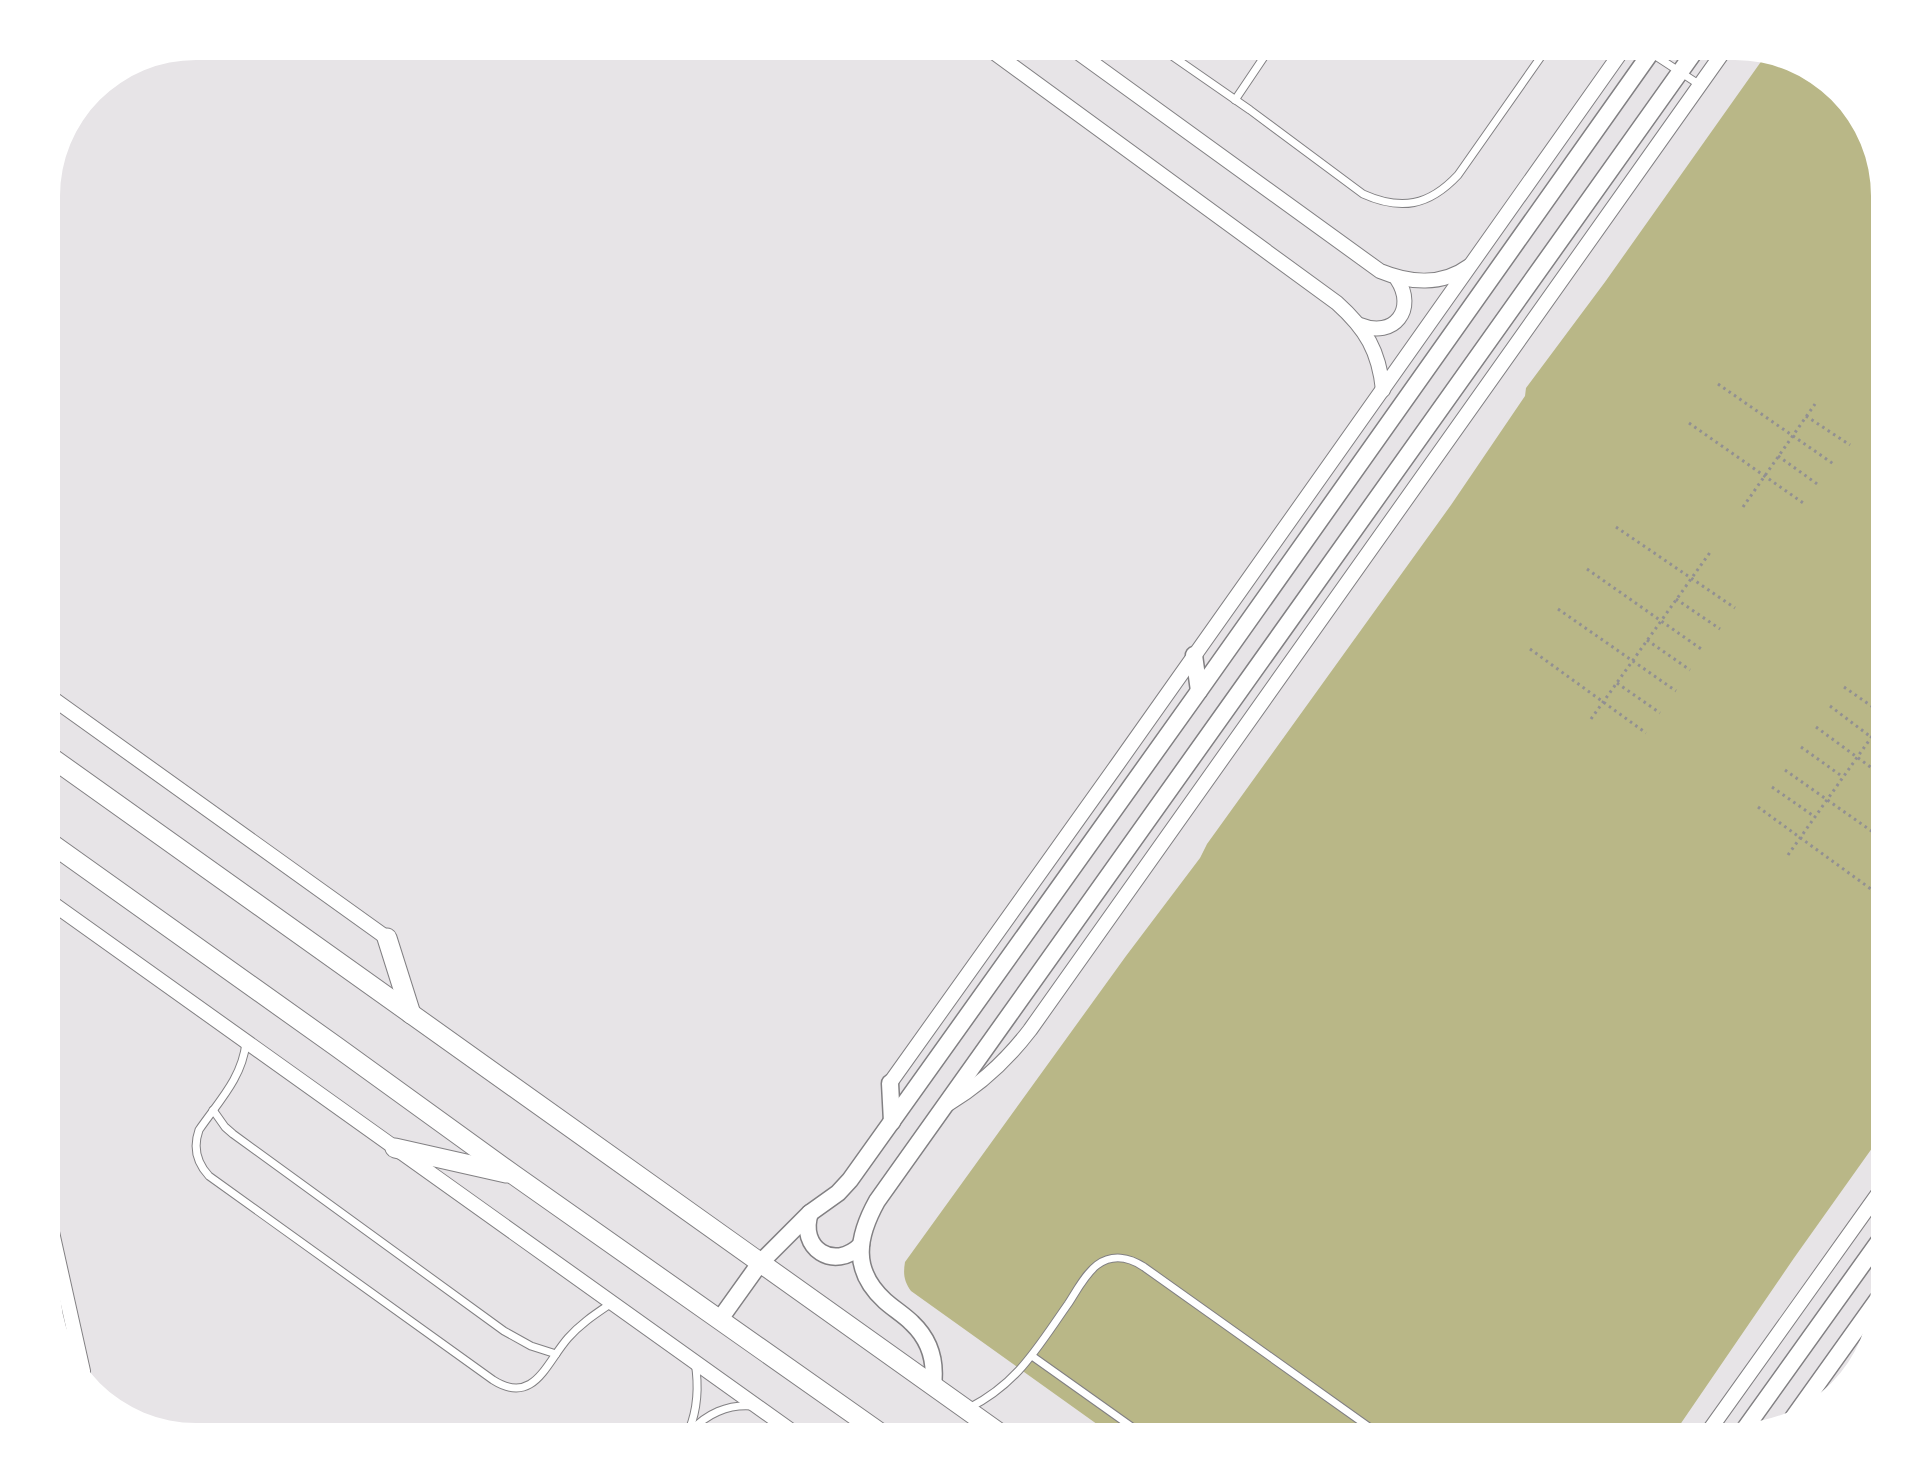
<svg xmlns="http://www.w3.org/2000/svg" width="1931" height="1483" viewBox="0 0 1931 1483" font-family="'Public Sans',sans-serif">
  <rect width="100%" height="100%" fill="#e7e4e7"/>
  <path fill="#b9b787" d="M1765,56L1782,59L1823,81L1865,132L1880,196V1137L1794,1258L1675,1432H1108L911,1291C904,1281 903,1274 905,1262L1126,956L1200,858L1207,844L1451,505L1525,396L1526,388L1605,282Z"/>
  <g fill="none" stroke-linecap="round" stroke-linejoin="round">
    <g stroke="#828083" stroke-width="9">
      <g id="service">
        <path d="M1165,51L1250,110L1363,194C1401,211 1429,206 1458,175L1545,51"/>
        <path d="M1651,53L1700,85"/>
        <path d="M1235,100L1268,51"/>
        <path d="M246,1043C242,1078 219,1101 199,1130C193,1147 196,1162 209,1176L493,1380C534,1406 546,1363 568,1338C581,1323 597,1313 613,1302"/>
        <path d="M213,1110L225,1127L233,1134L504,1331L531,1346L556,1354"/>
        <path d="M1032,1356L1139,1432"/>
        <path d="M969,1408C1018,1383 1037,1348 1068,1304C1076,1292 1085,1274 1097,1265C1112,1254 1129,1257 1144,1267L1376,1432"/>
        <path d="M689,1430C698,1408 699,1386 695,1362"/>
        <path d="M690,1432C706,1414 728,1404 752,1406"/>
      </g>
    </g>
    <g stroke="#828083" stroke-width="16">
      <g id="minor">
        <path d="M992,51L1337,303C1366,329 1379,351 1383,390"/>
        <path d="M1076,51L1380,271C1409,283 1442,286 1469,266"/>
        <path d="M1360,325C1394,339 1417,309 1397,279"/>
        <path d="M52,698L387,938"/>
        <path d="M52,903L793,1432"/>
        <path d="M890,1083L1117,765L1622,51"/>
        <path d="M948,1104C980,1085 1007,1060 1030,1030L1724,51"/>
        <path d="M52,1232L83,1371"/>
        <path d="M1708,1432L1880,1191"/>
      </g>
    </g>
    <g stroke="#828083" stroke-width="19">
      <g id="tertiary">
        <path d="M1194,655L1199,691"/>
        <path d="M890,1083L892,1122"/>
        <path d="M810,1213C798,1248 834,1272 861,1245"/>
        <path d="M720,1319L760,1263L810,1213L838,1193L850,1180L1199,691L1652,51"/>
        <path d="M933,1385C936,1361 930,1340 912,1323C904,1315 894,1309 885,1301C851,1270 857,1237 877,1201L1695,51"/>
        <path d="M1793,1418L1878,1299"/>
        <path d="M1744,1430L1880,1240"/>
      </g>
    </g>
    <g stroke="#828083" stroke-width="21">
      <g id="secondary">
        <path d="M52,758L998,1432"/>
        <path d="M52,844L337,1047L514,1175L879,1432"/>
        <path d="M387,938L411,1014"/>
        <path d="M395,1148L506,1173"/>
      </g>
    </g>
    <g stroke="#929092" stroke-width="3" stroke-dasharray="2.5 4" stroke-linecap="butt">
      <path d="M1718,384L1835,465"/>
      <path d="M1806,416L1850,445"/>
      <path d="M1689,423L1806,505"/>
      <path d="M1778,456L1820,486"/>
      <path d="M1743,507L1815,404"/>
      <path d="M1616,527L1735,608"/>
      <path d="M1587,569L1704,651"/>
      <path d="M1676,599L1720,629"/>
      <path d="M1558,609L1676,691"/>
      <path d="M1647,640L1690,670"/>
      <path d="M1530,649L1646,733"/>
      <path d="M1617,683L1660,713"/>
      <path d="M1844,687L1880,712"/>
      <path d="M1830,706L1871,737"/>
      <path d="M1591,719L1711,551"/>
      <path d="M1816,727L1880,774"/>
      <path d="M1801,747L1843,777"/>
      <path d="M1785,770L1880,837"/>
      <path d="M1772,787L1815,817"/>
      <path d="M1758,807L1875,892"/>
      <path d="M1788,855L1880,725"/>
    </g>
    <use href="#service" stroke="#fff" stroke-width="7"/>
    <use href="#minor" stroke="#fff" stroke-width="14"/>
    <use href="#tertiary" stroke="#fff" stroke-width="16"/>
    <use href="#secondary" stroke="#fff" stroke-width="19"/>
  </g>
  <path d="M0 0H1931V1483H0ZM196 60H1735A136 136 0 0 1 1871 196V1287A136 136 0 0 1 1735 1423H196A136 136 0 0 1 60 1287V196A136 136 0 0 1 196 60Z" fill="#fff" fill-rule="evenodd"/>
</svg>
